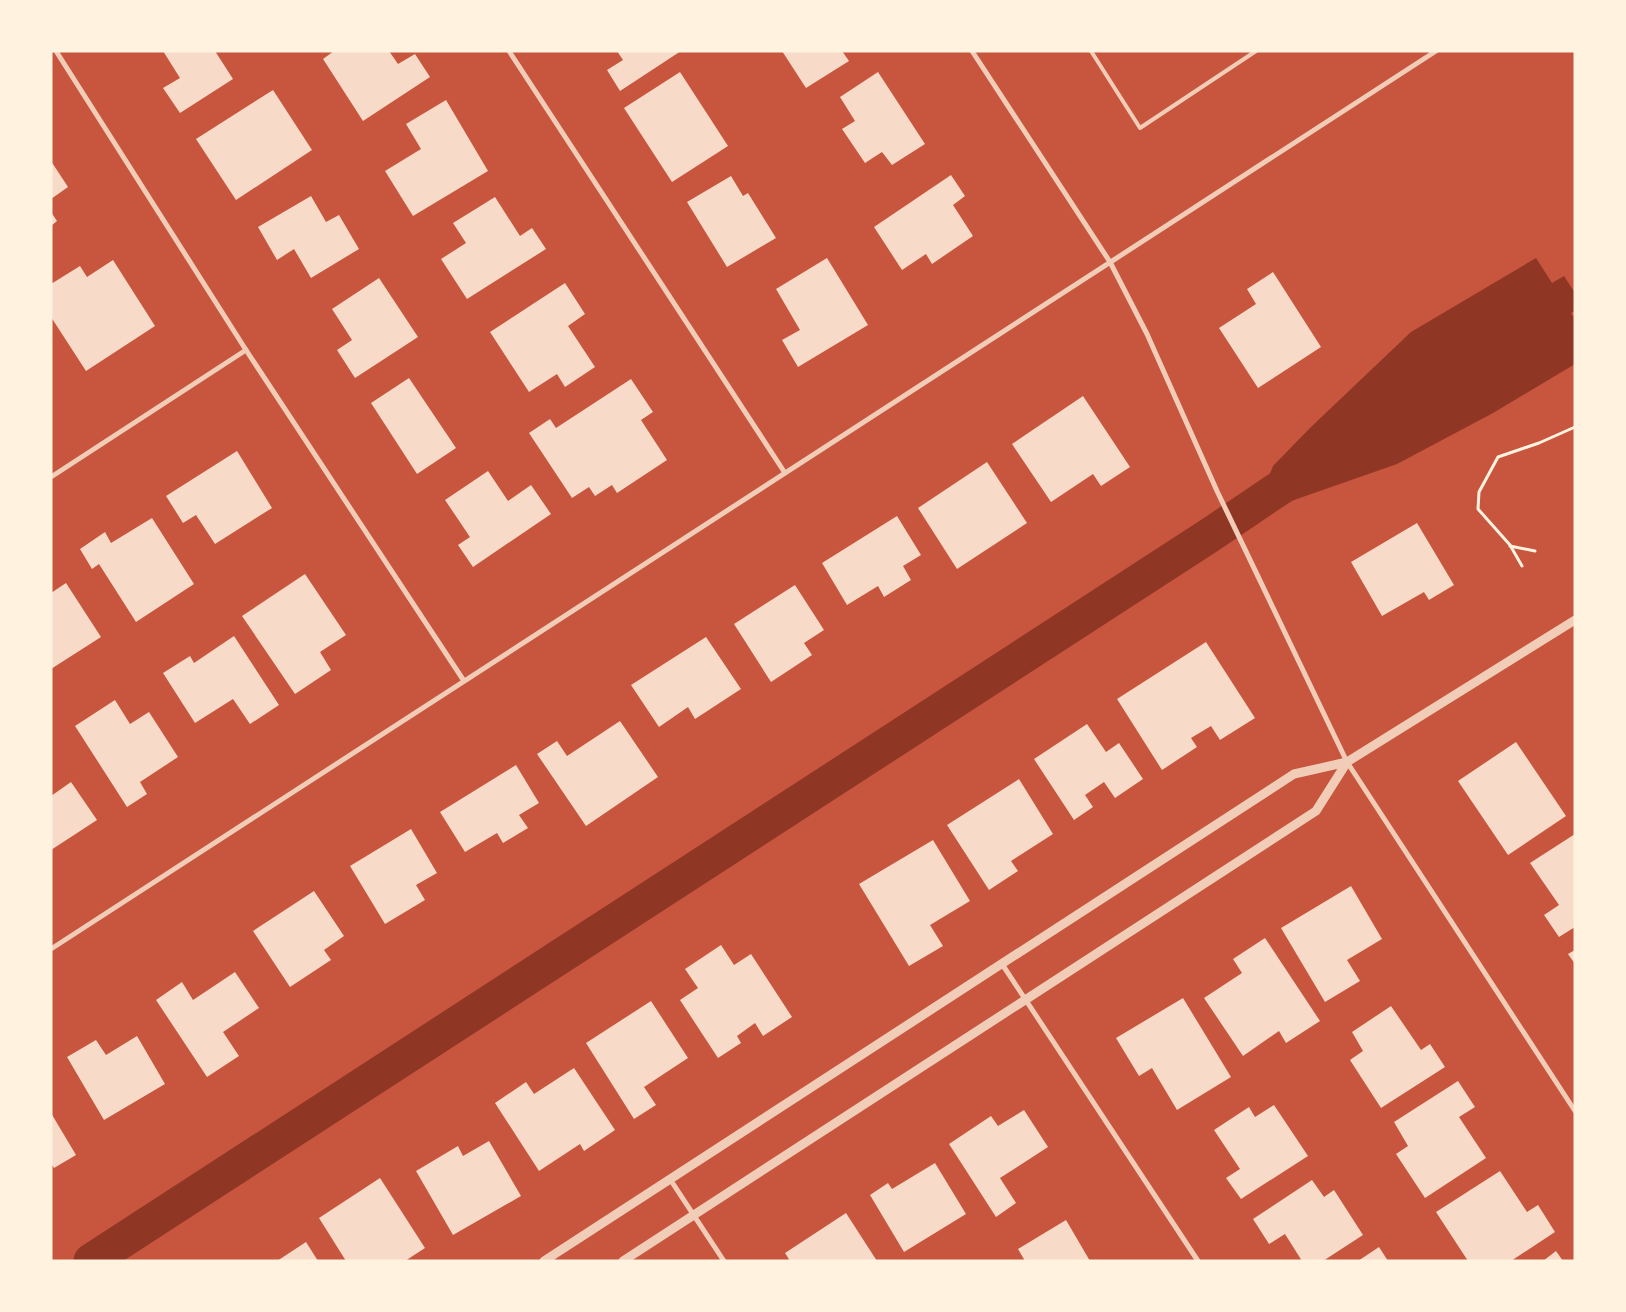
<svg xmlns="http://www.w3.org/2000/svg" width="1626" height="1312" viewBox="0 0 1626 1312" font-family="Arial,sans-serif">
  <rect width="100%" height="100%" fill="#c8553d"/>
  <path fill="#8f3625" d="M1536,258L1552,283L1564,276L1575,293V311L1571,313L1575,319V364L1493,413L1397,464L1294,500L1265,514L1254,512L1249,503L1251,500L1252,492L1267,482L1273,466L1311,427L1411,332Z"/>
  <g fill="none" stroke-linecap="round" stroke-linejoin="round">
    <path stroke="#8f3625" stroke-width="35" d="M91,1261L1210,535L1290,481"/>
  </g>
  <g fill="#f7dbc8">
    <path d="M163,51H215L233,79L180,113L163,88L180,78Z"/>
    <path d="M334,51H389L398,64L415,54L430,77L363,121L323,59Z"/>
    <path d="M617,51H681L620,91L607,70L623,60Z"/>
    <path d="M782,51H842L849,61L806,88Z"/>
    <path d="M680,72L728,146L672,182L624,108Z"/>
    <path d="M878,72L925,144L892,165L882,152L865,163L842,129L855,121L840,97Z"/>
    <path d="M273,90L312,150L236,200L196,139Z"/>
    <path d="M446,100L488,171L413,216L385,171L421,149L406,124Z"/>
    <path d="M51,161L68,187L51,199Z"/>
    <path d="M951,175L965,196L953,205L973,236L932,264L926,254L902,270L874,227Z"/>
    <path d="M731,176L743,196L748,193L776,238L727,267L687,202Z"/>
    <path d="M311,196L326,222L339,215L359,249L311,278L294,249L277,260L258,227Z"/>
    <path d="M495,197L520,236L532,228L546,249L467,299L441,259L466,243L453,223Z"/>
    <path d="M51,212L57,221L51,226Z"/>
    <path d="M827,258L868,325L798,367L782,340L800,330L776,289Z"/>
    <path d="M113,260L155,326L86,371L51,317V284L80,266L87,277Z"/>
    <path d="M1273,272L1321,347L1258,388L1219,328L1256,304L1247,289Z"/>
    <path d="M379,278L418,337L355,378L337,350L352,340L332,309Z"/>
    <path d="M565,283L585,314L568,326L595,367L565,387L557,374L529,392L490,332Z"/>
    <path d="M409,378L456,448L417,474L371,403Z"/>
    <path d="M631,379L653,412L641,420L667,460L617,493L612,485L595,496L589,487L572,498L529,433L550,419L556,428Z"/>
    <path d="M1083,396L1130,467L1101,486L1093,474L1051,502L1012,444Z"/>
    <path d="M237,451L272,508L215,544L196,515L183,523L166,496Z"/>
    <path d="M987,462L1027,523L957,569L918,508Z"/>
    <path d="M488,471L508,501L531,485L551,514L473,567L458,545L470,537L445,500Z"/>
    <path d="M897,516L921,555L903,566L911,580L884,597L878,586L847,605L822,563Z"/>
    <path d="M152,518L194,584L136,622L99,564L92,569L80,549L105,532L111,543Z"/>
    <path d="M1417,523L1454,585L1429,600L1424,592L1382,616L1351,562Z"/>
    <path d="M305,574L346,635L320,652L331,670L295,694L242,616Z"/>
    <path d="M66,583L101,637L51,669V593Z"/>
    <path d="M795,585L824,630L804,643L812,655L771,682L734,624Z"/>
    <path d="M234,636L279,705L250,724L233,699L195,723L163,673L190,656L194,663Z"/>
    <path d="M706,637L741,689L695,719L688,707L659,727L631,685Z"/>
    <path d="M1206,642L1255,718L1220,740L1211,726L1191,738L1197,747L1162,770L1117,699Z"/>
    <path d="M115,700L130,724L149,712L178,757L140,782L147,794L127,807L75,726Z"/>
    <path d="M620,721L658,777L586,826L537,754L557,741L567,756Z"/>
    <path d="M1087,724L1106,752L1119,743L1143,779L1115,798L1104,782L1085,795L1093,807L1074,820L1034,759Z"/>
    <path d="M1516,742L1566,816L1508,855L1458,781Z"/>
    <path d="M516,765L539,803L519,815L528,828L503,843L497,833L465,852L440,812Z"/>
    <path d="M1019,779L1053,834L1011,861L1018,871L989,890L947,825Z"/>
    <path d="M71,782L97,820L51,850V796Z"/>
    <path d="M411,829L437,873L416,885L425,900L385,924L350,866Z"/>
    <path d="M1575,834V927L1559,937L1544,915L1559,905L1530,863Z"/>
    <path d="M933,840L970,901L930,925L943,946L909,966L859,884Z"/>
    <path d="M1351,886L1382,939L1347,960L1360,981L1325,1002L1281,928Z"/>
    <path d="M314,891L344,936L324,950L331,960L290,987L253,931Z"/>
    <path d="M1265,938L1320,1021L1286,1043L1279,1031L1243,1056L1204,998L1242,973L1233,959Z"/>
    <path d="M721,945L734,965L751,954L792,1017L763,1036L755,1023L737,1036L741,1043L718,1058L680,1000L698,988L685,969Z"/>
    <path d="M1575,950V964L1568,954Z"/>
    <path d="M235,972L259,1008L223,1032L239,1056L207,1077L156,1000L182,982L193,1000Z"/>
    <path d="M1183,998L1231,1077L1177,1110L1152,1068L1139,1076L1116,1038Z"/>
    <path d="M651,1001L688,1058L644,1087L656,1105L634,1119L586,1043Z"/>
    <path d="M1391,1006L1421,1050L1430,1044L1445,1067L1381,1108L1350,1060L1363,1051L1352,1032Z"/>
    <path d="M137,1036L165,1084L104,1120L67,1057L96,1040L106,1055Z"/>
    <path d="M574,1068L615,1130L584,1151L580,1144L539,1171L495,1103L526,1082L534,1094Z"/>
    <path d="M1458,1081L1475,1107L1459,1117L1486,1158L1425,1198L1396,1154L1408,1146L1394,1122Z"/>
    <path d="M1274,1105L1308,1156L1241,1199L1226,1178L1240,1169L1214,1130L1249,1107L1255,1117Z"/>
    <path d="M1024,1110L1048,1147L1000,1178L1016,1203L996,1217L949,1144L991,1116L998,1126Z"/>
    <path d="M51,1113L76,1155L54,1168L51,1163Z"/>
    <path d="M489,1141L521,1196L453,1235L416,1171L458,1146L463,1156Z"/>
    <path d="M935,1163L966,1214L904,1252L870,1195L888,1183L892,1189Z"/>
    <path d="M1500,1171L1527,1212L1538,1205L1555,1232L1511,1261H1468L1436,1212Z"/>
    <path d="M380,1178L425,1248L405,1261H346L319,1218Z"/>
    <path d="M1312,1180L1324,1197L1334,1190L1363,1235L1323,1261H1302L1285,1234L1269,1244L1253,1219Z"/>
    <path d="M846,1213L877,1261H790L785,1253Z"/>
    <path d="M1066,1220L1090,1261H1025L1018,1249Z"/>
    <path d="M306,1242L318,1261H277Z"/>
    <path d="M1379,1247L1388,1261H1358Z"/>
    <path d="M1556,1251L1563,1261H1543Z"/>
  </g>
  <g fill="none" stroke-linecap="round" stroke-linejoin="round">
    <g stroke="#fff3e0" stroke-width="3">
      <path d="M1510,546L1535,551"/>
      <path d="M1522,566L1510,545L1478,509L1479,492L1498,457L1539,443L1575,427"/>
    </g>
    <path stroke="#f1ccb7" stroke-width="4" d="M1091,51L1140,128L1256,51"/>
    <g stroke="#f1ccb7" stroke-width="5">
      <path d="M56,51L246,350L464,681"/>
      <path d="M509,51L785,473"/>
      <path d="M972,51L1110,262L1147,334L1217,491L1347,762L1575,1111"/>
      <path d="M51,477L246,350"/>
      <path d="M51,949L1436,51"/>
      <path d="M1002,964L1198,1261"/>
      <path d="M670,1179L724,1261"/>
    </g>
    <g stroke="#f1ccb7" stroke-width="9">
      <path d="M544,1261L1294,774L1347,762L1575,620"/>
      <path d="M623,1261L1316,811L1347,762"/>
    </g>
  </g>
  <rect width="1626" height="1312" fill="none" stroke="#fff3e0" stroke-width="105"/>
</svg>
